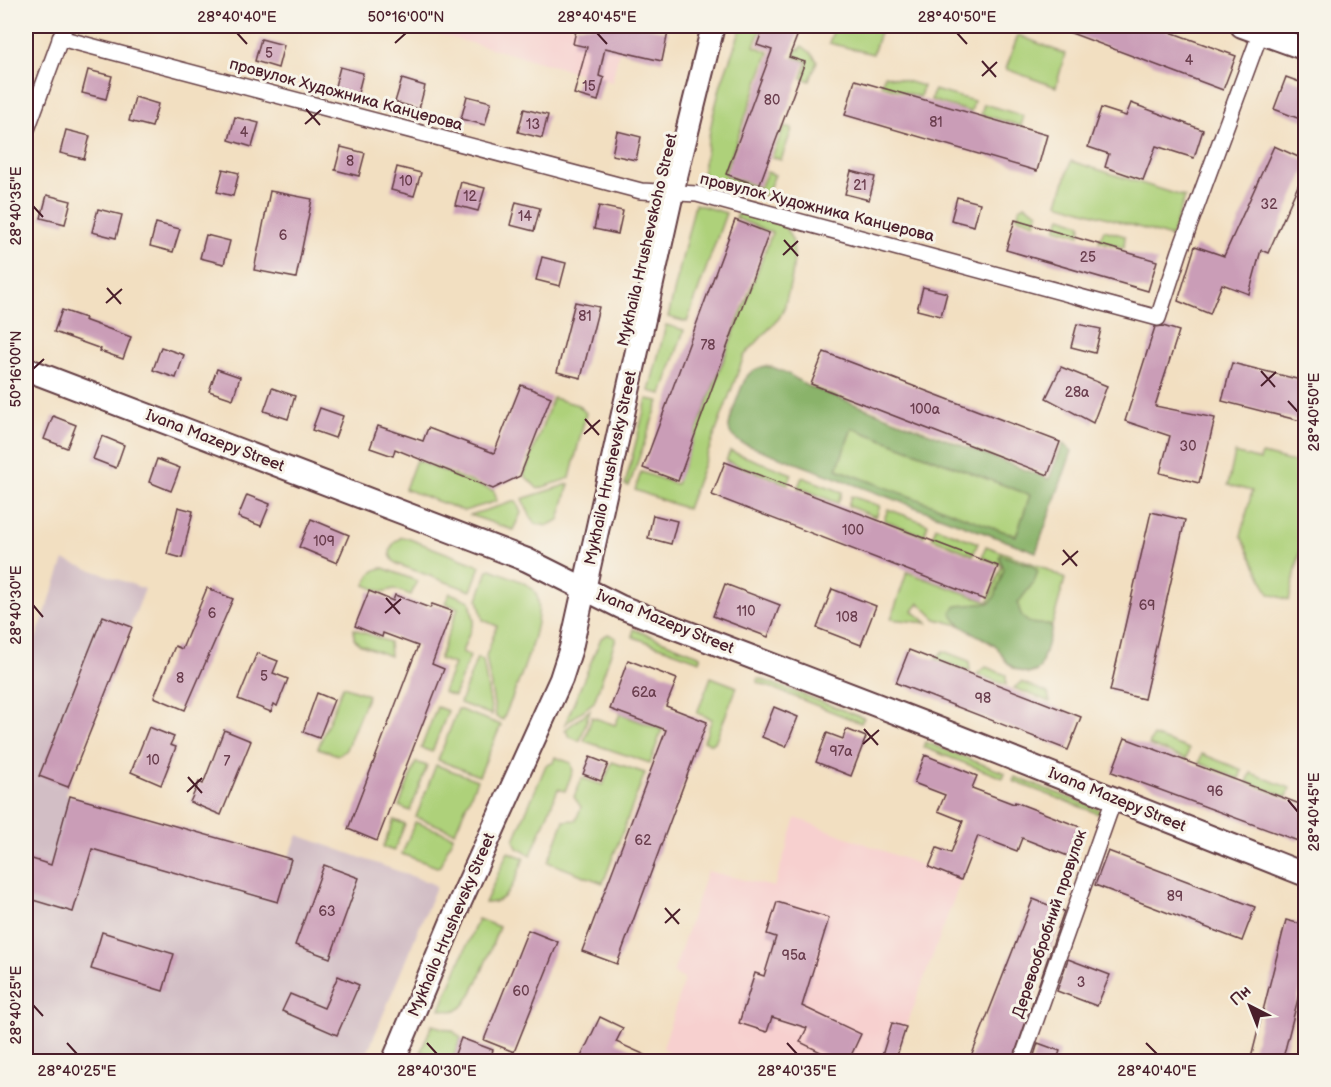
<svg xmlns="http://www.w3.org/2000/svg" width="1331" height="1087" viewBox="0 0 1331 1087" font-family="'Balsamiq Sans',sans-serif">
  <rect width="100%" height="100%" fill="#f7f3e8"/>
  <filter id="ink" filterUnits="userSpaceOnUse"><feTurbulence type="fractalNoise" baseFrequency=".0167" numOctaves="2"/><feDisplacementMap in="SourceGraphic" scale="12" xChannelSelector="R" yChannelSelector="G"/><feConvolveMatrix kernelMatrix="1 2 1 2 8 2 1 2 1" color-interpolation-filters="sRGB"/></filter>
  <filter id="wash" filterUnits="userSpaceOnUse"><feTurbulence type="fractalNoise" baseFrequency=".008" numOctaves="4" result="noise"/><feDisplacementMap in="SourceGraphic" scale="24" xChannelSelector="R" yChannelSelector="G"/><feGaussianBlur stdDeviation="1.35" result="paint"/><feColorMatrix in="noise" values="0 0 0 0 0 0 0 0 0 0 0 0 0 0 0 0 0 1.4 0 .05"/><feComposite in="paint" operator="in"/></filter>
  <g filter="url(#wash)">
    <rect width="100%" height="100%" fill="#f2dfc1"/>
    <g fill="#f7d0cf">
      <path d="M410,26H625L612,82Z"/>
      <path d="M796,818L961,880L906,1027L895,1061H680L663,1048L684,979L673,973L707,871L774,887Z"/>
    </g>
    <path fill="#d2bec5" d="M64,560L145,589L65,794L288,858L298,835L431,883L436,887L364,1061L26,1060V666Z"/>
    <g fill="#aed17a" stroke="#7c7852" stroke-width="1.5">
      <path d="M742,26H762L754,46L769,52L724,175L760,188L767,172L775,175L767,193L758,198L700,185L712,120L721,84Z"/>
      <path d="M835,26H882L873,54L829,43Z"/>
      <path d="M1018,35L1065,54L1056,87L1006,69Z"/>
      <path d="M802,46L811,53L817,61L810,81L802,78L807,62L794,57L797,48L800,50Z"/>
      <path d="M885,75L923,86L920,97L881,85Z"/>
      <path d="M934,90L974,101L971,112L931,100Z"/>
      <path d="M984,104L1024,116L1021,126L981,114Z"/>
      <path d="M784,127L792,129L781,160L772,157Z"/>
      <path d="M1071,161L1185,197L1171,237L1058,203Z"/>
      <path d="M695,204L726,213L687,322L668,317Z"/>
      <path d="M1025,205L1038,213L1035,223L1017,217L1020,208Z"/>
      <path d="M739,210L782,224L788,232L793,242L794,258L792,276L784,309L779,318L744,356L687,509L635,490L641,472L676,484L772,233L736,218Z"/>
      <path d="M1061,217L1081,224L1080,235L1056,228Z"/>
      <path d="M1104,230L1125,236L1124,248L1099,241Z"/>
      <path d="M666,325L684,330L662,394L649,391Z"/>
      <path d="M553,398L578,405L586,413L570,478L538,489L524,475Z"/>
      <path d="M647,399L659,401L629,486L625,485Z"/>
      <path d="M852,428L1031,495L1016,537L837,469Z"/>
      <path d="M730,451L792,474L788,484L726,461Z"/>
      <path d="M1235,453L1260,460L1262,454L1305,465V530L1289,600L1269,594L1241,536L1252,491L1228,485Z"/>
      <path d="M416,460L494,491L497,501L464,511L405,489Z"/>
      <path d="M802,477L842,492L838,503L798,487Z"/>
      <path d="M569,484L559,520L546,526L534,523L522,499Z"/>
      <path d="M851,496L880,506L876,517L848,506Z"/>
      <path d="M516,501L521,513L513,530L470,515Z"/>
      <path d="M888,509L928,524L924,536L884,520Z"/>
      <path d="M936,527L978,543L973,555L932,538Z"/>
      <path d="M402,537L407,538L480,566L471,591L397,564C385,555 390,544 402,537Z"/>
      <path d="M986,546L1042,567L1065,579L1040,668L1035,672L1029,674L1013,668L1005,660L997,647L963,626L936,619L919,603L913,611L927,623L891,619L907,572L988,602L1002,565L982,557Z"/>
      <path d="M383,568L417,581L411,595L394,589L382,592L365,585C369,576 372,569 383,568Z"/>
      <path d="M491,569C502,574 529,582 535,592C550,614 513,695 503,720L496,717L486,656L497,626L483,620L478,599L488,570Z"/>
      <path d="M450,593L470,601L474,621L462,652L470,656L454,696L443,692L454,664L439,659L458,608L445,603Z"/>
      <path d="M354,629L389,642L390,656L359,644L354,638Z"/>
      <path d="M633,629L701,656L700,661L633,637Z"/>
      <path d="M608,634L616,638L594,702L565,724L599,643L601,638Z"/>
      <path d="M943,651L969,661L970,672L936,659Z"/>
      <path d="M477,658L483,660L492,715L460,703Z"/>
      <path d="M986,667L1006,675V685L977,674Z"/>
      <path d="M711,677L737,687L715,742L711,744L704,741L712,719L697,713Z"/>
      <path d="M758,679H761L864,718L861,723L757,682Z"/>
      <path d="M1021,682L1048,693L1050,702L1014,688Z"/>
      <path d="M343,686L368,695L347,747L345,751L338,755L318,748Z"/>
      <path d="M437,707L448,711L432,752L421,748Z"/>
      <path d="M458,709L501,725L479,776L438,760Z"/>
      <path d="M590,710L580,741L570,737L565,730Z"/>
      <path d="M620,714L662,730L650,763L584,741L592,717L615,725Z"/>
      <path d="M1153,736L1189,749L1186,759L1149,745Z"/>
      <path d="M925,742L1005,773L1003,778L923,747Z"/>
      <path d="M1202,754L1242,770L1239,779L1199,763Z"/>
      <path d="M555,757L571,763L573,771L565,791L558,789L531,855L517,848L514,840L546,765L553,763Z"/>
      <path d="M416,762L427,766L410,811L399,806Z"/>
      <path d="M612,762L645,773L603,883L548,862L564,821L576,820L581,807L574,797L582,778L603,785Z"/>
      <path d="M436,765L477,780L455,832L416,817Z"/>
      <path d="M1251,773L1290,788L1287,797L1247,782Z"/>
      <path d="M1015,777L1101,810L1099,814L1013,781Z"/>
      <path d="M394,820L405,824L394,851L383,847Z"/>
      <path d="M415,822L453,836L440,866L437,867L402,854Z"/>
      <path d="M508,852L524,858C516,877 510,905 485,903Z"/>
      <path d="M478,919L499,927C492,944 473,1002 459,1009C452,1012 447,1011 440,1009Z"/>
      <path d="M432,1025L453,1031L461,1038L452,1060L446,1061L421,1051Z"/>
    </g>
    <g fill="#8ab36a" stroke="#6a694a" stroke-width="1.5" fill-rule="evenodd">
      <path d="M765,366C782,368 794,378 808,386L1049,479L1063,444L1072,451L1036,552L742,443C736,440 730,436 729,429C728,421 743,381 748,375C753,369 759,368 765,366ZM852,428L1030,495L1016,536L837,469Z"/>
      <path d="M1001,555L1033,566L1038,571L1034,582L1018,603C1021,623 1030,625 1049,624L1052,628L1040,668C1030,677 1015,671 1007,662C1002,657 1000,650 996,646C982,635 957,630 951,612L956,606L990,603L995,596L1004,569L999,557Z"/>
    </g>
    <g id="blocks">
      <g fill="#ca9db7">
        <path d="M577,26H639L668,32L662,61L605,48L599,76L604,78L598,101L574,94L587,47L573,44Z"/>
        <path d="M764,26H801L789,57L805,62L759,186L726,174L772,50L757,45Z"/>
        <path d="M1056,26H1154L1236,56L1223,90L1055,27Z"/>
        <path d="M261,39L284,45L278,68L255,61Z"/>
        <path d="M340,67L363,73L357,97L334,90Z"/>
        <path d="M88,70L112,76L106,99L82,93Z"/>
        <path d="M1286,77L1305,84V121L1274,109Z"/>
        <path d="M402,79L425,86L419,109L395,102Z"/>
        <path d="M855,80L1047,135L1037,171L845,115Z"/>
        <path d="M467,96L491,102L485,125L461,119Z"/>
        <path d="M135,97L158,104L152,127L129,121Z"/>
        <path d="M1131,103L1203,130L1194,158L1156,146L1143,180L1105,167L1109,154L1088,147L1101,108L1126,116Z"/>
        <path d="M524,109L548,115L542,138L518,132Z"/>
        <path d="M235,117L259,123L252,147L229,140Z"/>
        <path d="M66,130L90,136L84,159L60,153Z"/>
        <path d="M617,131L641,137L636,160L612,155Z"/>
        <path d="M1274,146L1305,160V170L1268,253L1261,250L1249,294L1222,284L1210,314L1178,301L1195,246L1224,256Z"/>
        <path d="M341,147L365,153L359,176L335,170Z"/>
        <path d="M397,167L421,173L414,196L391,190Z"/>
        <path d="M223,169L239,173L233,196L217,192Z"/>
        <path d="M851,171L875,177L869,200L845,194Z"/>
        <path d="M461,182L485,188L478,211L455,205Z"/>
        <path d="M270,191L312,199L296,278L254,270Z"/>
        <path d="M47,195L71,201L65,224L41,218Z"/>
        <path d="M957,197L980,203L974,226L951,220Z"/>
        <path d="M516,202L540,208L534,231L510,225Z"/>
        <path d="M599,206L623,211L618,234L594,229Z"/>
        <path d="M98,209L122,215L116,238L92,232Z"/>
        <path d="M735,220L769,233L678,481L643,468Z"/>
        <path d="M1015,220L1157,261L1148,291L1006,250Z"/>
        <path d="M156,223L180,229L173,252L150,246Z"/>
        <path d="M206,235L230,241L224,264L200,258Z"/>
        <path d="M542,257L566,263L560,286L536,280Z"/>
        <path d="M923,287L947,293L941,316L917,310Z"/>
        <path d="M575,302L599,307L581,378L557,372Z"/>
        <path d="M62,310L85,318L84,320L131,337L123,359L100,351L101,349L54,332Z"/>
        <path d="M1077,324L1101,329L1095,353L1071,347Z"/>
        <path d="M1163,326L1179,331L1155,406L1215,418L1199,483L1160,473L1170,436L1125,421L1155,327Z"/>
        <path d="M161,347L184,355L176,378L153,370Z"/>
        <path d="M824,352L1060,442L1048,475L811,384Z"/>
        <path d="M1232,363L1305,381V422L1222,401Z"/>
        <path d="M1061,367L1107,386L1093,423L1046,398Z"/>
        <path d="M217,369L240,377L233,399L209,391Z"/>
        <path d="M521,385L551,397L520,476L493,489L395,449L393,456L370,448L378,426L423,441L428,428L494,453Z"/>
        <path d="M272,388L295,396L288,419L264,411Z"/>
        <path d="M320,408L343,416L335,438L312,430Z"/>
        <path d="M53,416L76,425L67,448L44,439Z"/>
        <path d="M102,436L124,445L116,468L93,459Z"/>
        <path d="M157,459L180,468L171,491L149,482Z"/>
        <path d="M725,462L998,566L985,600L712,495Z"/>
        <path d="M247,495L270,504L261,526L238,517Z"/>
        <path d="M178,507L193,511L182,558L167,554Z"/>
        <path d="M1151,512L1185,520L1144,699L1110,691Z"/>
        <path d="M653,515L677,521L671,544L648,538Z"/>
        <path d="M311,519L349,535L337,563L299,547Z"/>
        <path d="M725,584L780,605L768,637L713,616Z"/>
        <path d="M207,588L233,599L185,710L154,697L175,646L182,649Z"/>
        <path d="M832,589L876,606L861,645L817,628Z"/>
        <path d="M369,591L393,601L395,595L430,608L432,604L452,611L432,664L444,669L377,841L348,829L418,646L383,633L382,637L355,626Z"/>
        <path d="M103,616L132,627L68,787L39,776Z"/>
        <path d="M909,650L1081,717L1068,750L896,683Z"/>
        <path d="M257,653L278,661L273,673L288,679L277,706L274,704L271,712L238,699Z"/>
        <path d="M628,660L677,679L666,706L707,722L617,964L582,951L666,730L610,709Z"/>
        <path d="M317,693L334,700L319,738L303,732Z"/>
        <path d="M774,707L798,717L786,747L762,737Z"/>
        <path d="M149,727L174,737L170,745L176,747L161,785L131,772Z"/>
        <path d="M846,729L866,737L851,776L816,762L827,733L843,739Z"/>
        <path d="M224,730L251,741L221,815L190,802L199,782L203,784Z"/>
        <path d="M1125,738L1305,806V821L1298,841L1112,772Z"/>
        <path d="M925,755L977,776L972,788L1014,804L1015,802L1080,827L1068,856L1022,838L1017,851L978,836L961,880L929,867L937,848L951,853L963,821L938,811L945,795L914,783Z"/>
        <path d="M590,757L608,764L601,781L583,774Z"/>
        <path d="M70,796L291,859L278,902L92,849L73,912L26,898V857L51,865Z"/>
        <path d="M1108,851L1255,907L1242,941L1095,885Z"/>
        <path d="M324,865L359,878L330,958L295,945Z"/>
        <path d="M1033,899L1064,911L1012,1062H969Z"/>
        <path d="M777,902L829,918L802,1006L861,1034L848,1062H841L800,1042L807,1028L772,1017L767,1032L739,1023L755,973L764,976L776,937L767,934Z"/>
        <path d="M1286,920L1305,925V971L1282,1062H1250Z"/>
        <path d="M528,930L558,942L514,1052L484,1040Z"/>
        <path d="M102,932L174,954L163,991L91,969Z"/>
        <path d="M1068,959L1110,975L1097,1006L1057,991Z"/>
        <path d="M338,976L359,985L337,1035L282,1011L290,994L324,1008Z"/>
        <path d="M600,1017L623,1028L616,1042L661,1062H592L581,1057Z"/>
        <path d="M892,1023L906,1027L895,1062H880Z"/>
        <path d="M461,1038L493,1050L489,1062H452Z"/>
        <path d="M1038,1043L1060,1051L1056,1062H1032Z"/>
      </g>
    </g>
  </g>
  <g filter="url(#ink)">
    <use href="#blocks" fill-opacity="0" stroke="#633c42" stroke-width="1.5"/>
    <g fill="none" stroke-linecap="round" stroke-linejoin="round">
      <g stroke="#633c42" stroke-width="18">
        <g id="minor">
          <path d="M60,38L641,191L697,194L1158,318L1180,251L1263,26"/>
          <path d="M26,132L65,26"/>
          <path d="M1021,1062L1114,799"/>
        </g>
      </g>
      <g stroke="#633c42" stroke-width="26">
        <g id="secondary">
          <path d="M1242,26L1306,49"/>
          <path d="M26,369L527,560L621,607L926,724L1306,875"/>
          <path d="M393,1062L460,902L561,679L571,648L672,193L713,26"/>
        </g>
      </g>
      <use href="#minor" stroke="#fff" stroke-width="15"/>
      <use href="#secondary" stroke="#fff" stroke-width="22"/>
    </g>
  </g>
  <path fill="none" stroke="#4a1f2b" stroke-width="2" d="M237,33L247,44M597,33L607,44M957,33L967,44M395,43L406,33M982,61L996,77M982,76L997,62M306,109L320,125M305,124L321,110M33,206L43,217M784,240L798,256M783,255L798,241M107,288L121,304M106,303L122,289M33,369L44,359M1261,371L1275,387M1261,386L1276,372M1288,401L1298,412M585,419L599,435M584,434L600,420M1063,550L1077,566M1062,565L1078,551M386,598L400,614M33,605L43,617M385,613L401,599M864,729L878,745M863,744L879,730M188,777L202,793M187,792L202,778M1288,800L1298,812M665,908L679,924M665,923L680,909M33,1005L43,1016M67,1043L77,1054M427,1043L437,1054M787,1043L797,1054M1146,1043L1157,1054"/>
  <g text-anchor="middle" dominant-baseline="central" stroke-width="6" stroke-linejoin="round" paint-order="stroke">
    <g font-size="14" fill="#6a3e4e">
      <text x="269" y="53">5</text>
      <text x="1189" y="60">4</text>
      <text x="589" y="86">15</text>
      <text x="772" y="100">80</text>
      <text x="936" y="122">81</text>
      <text x="533" y="124">13</text>
      <text x="244" y="132">4</text>
      <text x="350" y="161">8</text>
      <text x="406" y="181">10</text>
      <text x="860" y="185">21</text>
      <text x="470" y="196">12</text>
      <text x="1269" y="204">32</text>
      <text x="525" y="216">14</text>
      <text x="283" y="235">6</text>
      <text x="1088" y="257">25</text>
      <text x="585" y="316">81</text>
      <text x="708" y="345">78</text>
      <text x="1077" y="392">28а</text>
      <text x="925" y="409">100а</text>
      <text x="1188" y="446">30</text>
      <text x="853" y="530">100</text>
      <text x="324" y="541">109</text>
      <text x="1147" y="605">69</text>
      <text x="746" y="611">110</text>
      <text x="212" y="613">6</text>
      <text x="847" y="617">108</text>
      <text x="264" y="676">5</text>
      <text x="180" y="678">8</text>
      <text x="644" y="692">62а</text>
      <text x="983" y="698">98</text>
      <text x="841" y="751">97а</text>
      <text x="153" y="760">10</text>
      <text x="227" y="761">7</text>
      <text x="1215" y="791">96</text>
      <text x="643" y="840">62</text>
      <text x="1175" y="896">89</text>
      <text x="327" y="911">63</text>
      <text x="794" y="955">95а</text>
      <text x="1081" y="982">3</text>
      <text x="521" y="991">60</text>
    </g>
    <g font-size="16" fill="#4a1f2b" stroke="#f7f3e8">
      <text transform="translate(346 95) rotate(15)">провулок Художника Канцерова</text>
      <text transform="translate(817 208) rotate(14)">провулок Художника Канцерова</text>
      <text transform="translate(648 240) rotate(-77)">Mykhaila Hrushevskoho Street</text>
      <text transform="translate(215 441) rotate(21)">Ivana Mazepy Street</text>
      <text transform="translate(611 468) rotate(-78)">Mykhailo Hrushevsky Street</text>
      <text transform="translate(665 622) rotate(22)">Ivana Mazepy Street</text>
      <text transform="translate(1117 800) rotate(22)">Ivana Mazepy Street</text>
      <text transform="translate(1050 924) rotate(-71)">Деревообробний провулок</text>
      <text transform="translate(452 925) rotate(-67)">Mykhailo Hrushevsky Street</text>
    </g>
  </g>
  <rect width="1331" height="1087" fill="none" stroke="#f7f3e8" stroke-width="66"/>
  <g transform="translate(1250 1006) rotate(318)" stroke="#f7f3e8" stroke-width="4.5" paint-order="stroke">
  <path d="M0-4.5L10 22L0 15L-10 22Z" fill="#4a1f2b"/>
  <text y="-9" font-size="16" font-weight="bold" text-anchor="middle" fill="#4a1f2b">Пн</text>
  </g>
  <rect x="33" y="33" width="1265" height="1021" fill="none" stroke="#4a1f2b" stroke-width="2"/>
  <g font-size="15" text-anchor="middle" fill="#4a1f2b">
    <text x="237" y="22">28°40'40"E</text>
    <text x="406" y="22">50°16'00"N</text>
    <text x="597" y="22">28°40'45"E</text>
    <text x="957" y="22">28°40'50"E</text>
    <text transform="translate(16 206) rotate(-90)" y="5">28°40'35"E</text>
    <text transform="translate(16 369) rotate(-90)" y="5">50°16'00"N</text>
    <text transform="translate(1314 412) rotate(-90)" y="5">28°40'50"E</text>
    <text transform="translate(16 605) rotate(-90)" y="5">28°40'30"E</text>
    <text transform="translate(1314 812) rotate(-90)" y="5">28°40'45"E</text>
    <text transform="translate(16 1005) rotate(-90)" y="5">28°40'25"E</text>
    <text x="77" y="1076">28°40'25"E</text>
    <text x="437" y="1076">28°40'30"E</text>
    <text x="797" y="1076">28°40'35"E</text>
    <text x="1157" y="1076">28°40'40"E</text>
  </g>
</svg>
